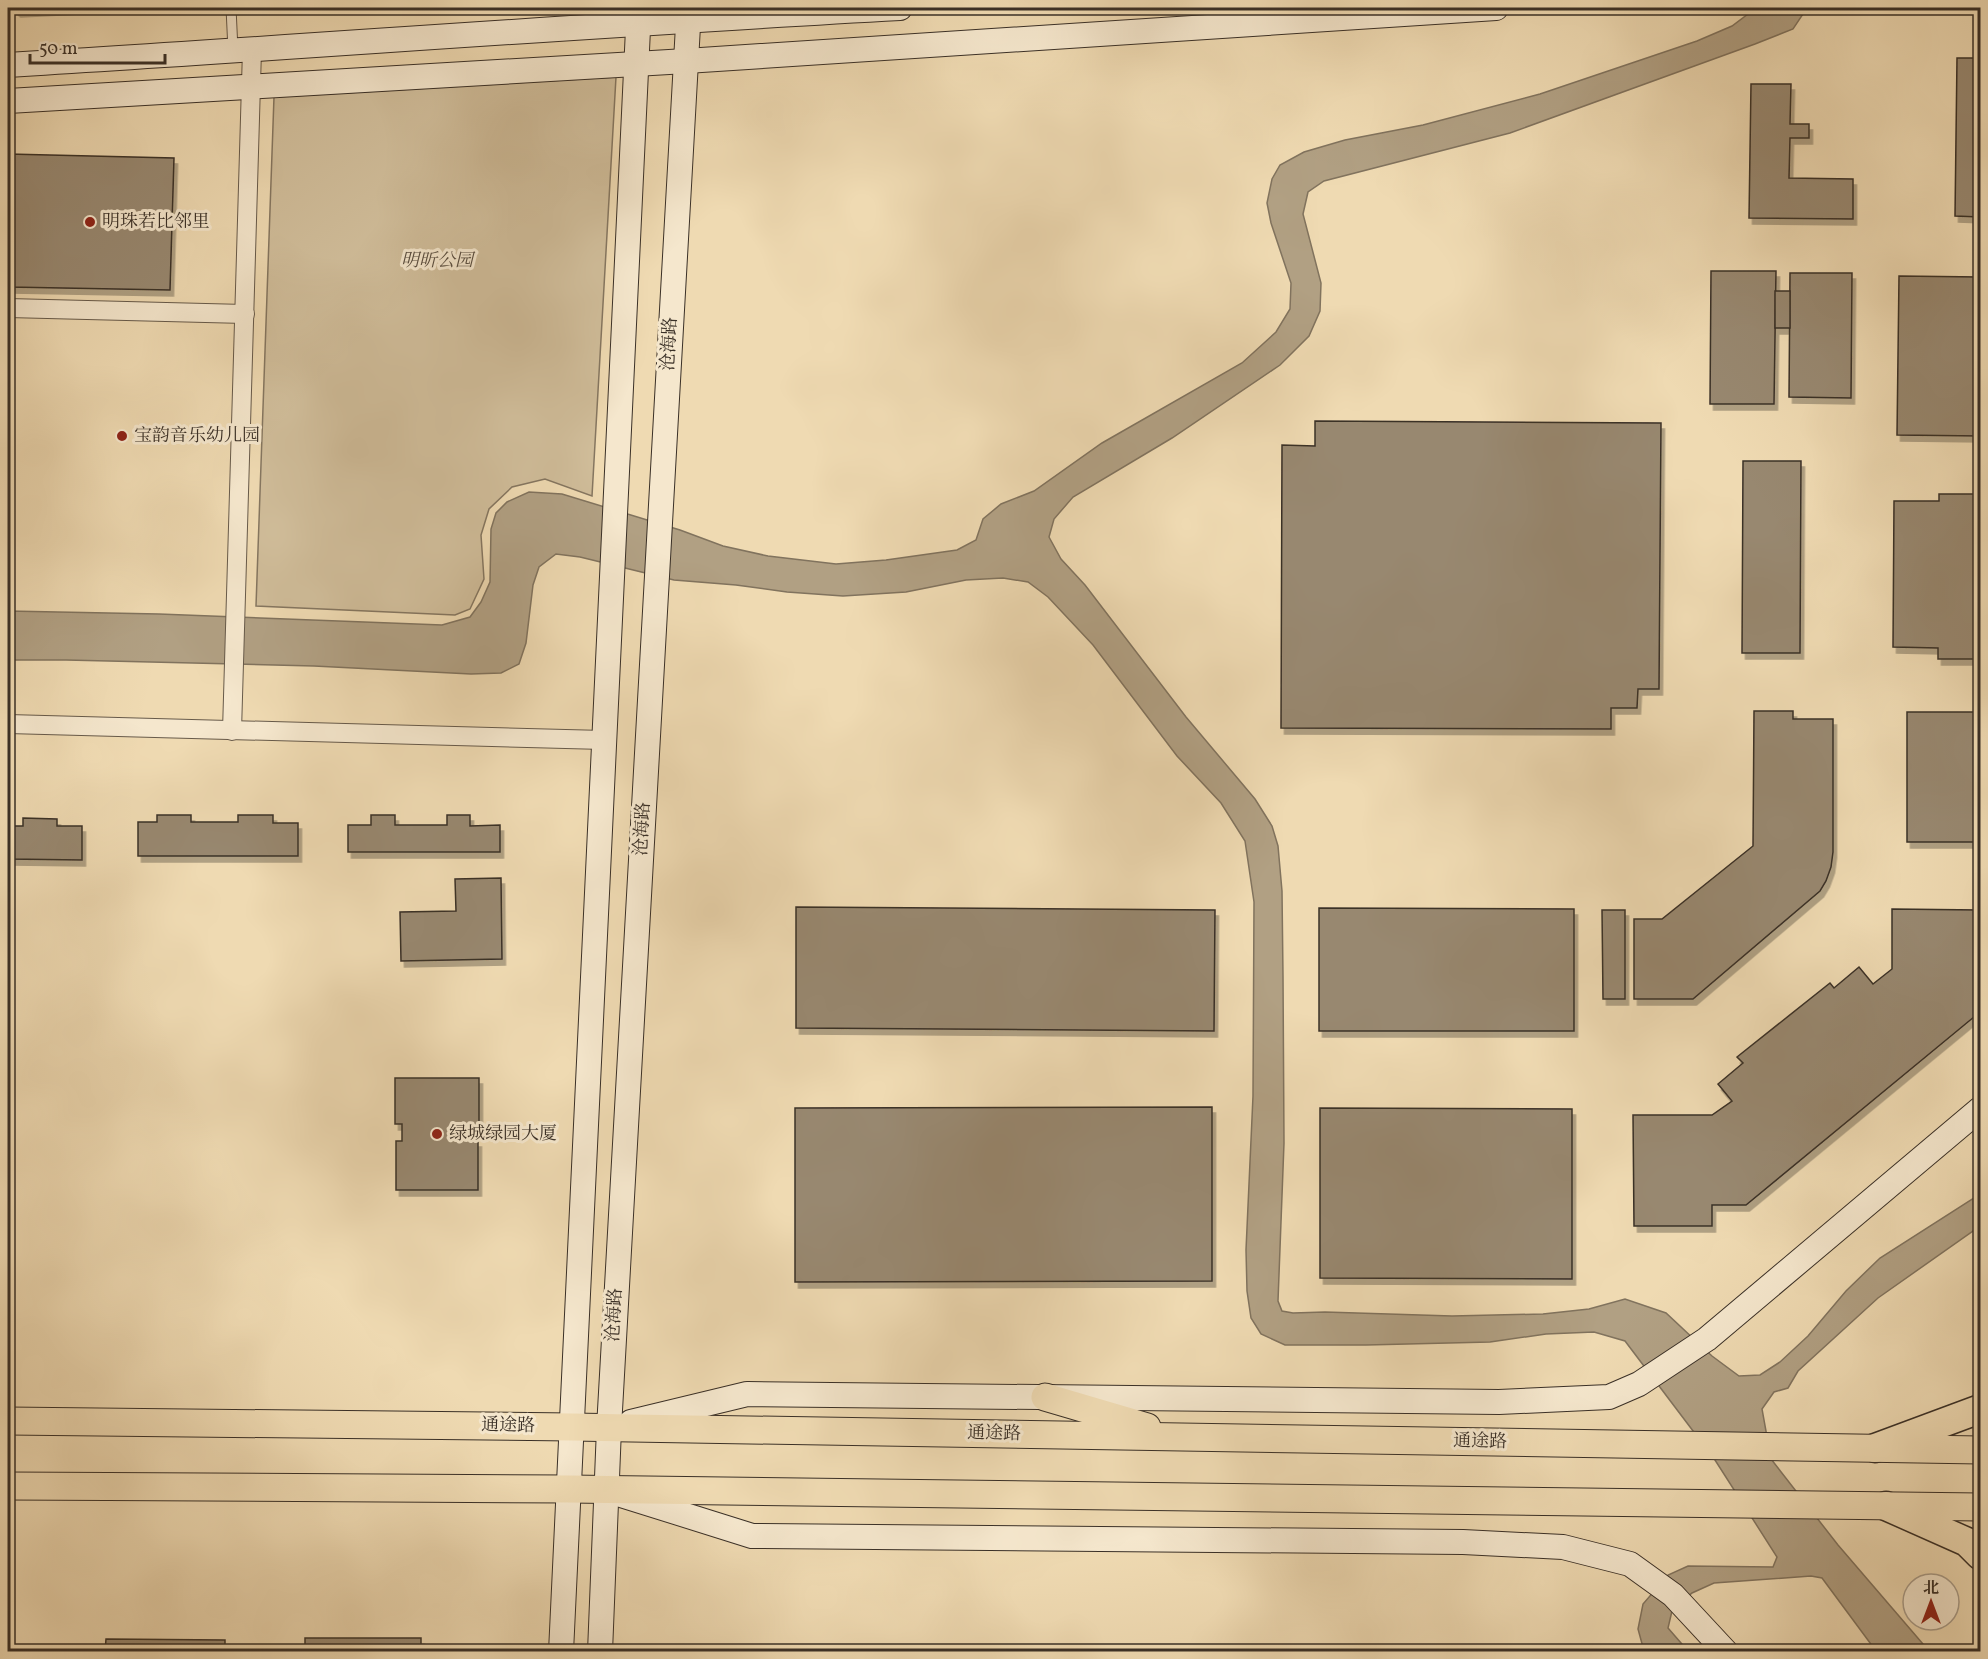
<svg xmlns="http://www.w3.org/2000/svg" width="1988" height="1659" viewBox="0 0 1988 1659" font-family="Vollkorn,'Noto Serif SC',serif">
  <defs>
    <filter id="shadow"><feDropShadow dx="3.5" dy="6" stdDeviation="0" flood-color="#0004"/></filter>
  </defs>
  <rect width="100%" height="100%" fill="#efdab2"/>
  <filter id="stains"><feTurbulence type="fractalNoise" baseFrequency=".00333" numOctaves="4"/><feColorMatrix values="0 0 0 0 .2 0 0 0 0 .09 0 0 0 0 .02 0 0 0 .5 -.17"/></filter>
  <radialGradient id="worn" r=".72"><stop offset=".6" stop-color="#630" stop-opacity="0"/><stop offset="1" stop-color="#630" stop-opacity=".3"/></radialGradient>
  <path fill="#d0bd9a" stroke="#857660" stroke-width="1.5" d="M616,77L592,496L545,479L512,487L489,509L481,535L484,579L470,609L455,615L256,606L274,97Z"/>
  <path fill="#b1a083" stroke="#81735e" stroke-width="1.5" d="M1756,8H1807L1793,29L1755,44L1510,133L1324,181L1308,192L1303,214L1321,283L1320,311L1309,336L1280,365L1172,438L1073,497L1054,519L1049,537L1061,559L1085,585L1186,717L1255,799L1272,826L1278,846L1282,891L1283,976L1284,1143L1278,1301L1282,1311L1293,1313L1325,1312L1452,1316L1543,1314L1589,1309L1625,1299L1666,1313L1712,1356L1739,1376L1760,1375L1780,1362L1808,1336L1846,1291L1880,1258L1980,1194V1226L1878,1298L1798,1371L1788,1388L1774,1392L1762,1409L1771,1459L1838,1545L1929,1651H1876L1822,1578L1811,1576L1714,1583L1692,1593L1672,1611L1668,1628L1688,1651H1644L1638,1629L1643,1604L1668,1575L1688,1566L1773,1567L1777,1557L1715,1460L1625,1341L1594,1332L1546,1334L1490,1342L1366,1345H1285L1261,1334L1251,1318L1247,1291L1246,1250L1253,1096L1254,902L1245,841L1221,803L1177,756L1093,645L1048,597L1028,582L1003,578L966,580L906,592L843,596L787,592L736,585L674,580L580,557L556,554L539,567L533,585L526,643L519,664L501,673L471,674L314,666L66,660H8V611L159,614L442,625L470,617L481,602L490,582L491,529L496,513L507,502L529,492L562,494L680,530L723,546L768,556L836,564L886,560L957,550L976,540L983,519L1001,504L1034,491L1102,443L1242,363L1276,332L1290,309L1291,283L1271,223L1267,203L1272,179L1280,165L1304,152L1345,140L1423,125L1540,94L1697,41L1732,26Z"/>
  <g fill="#98886f" stroke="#3a3027" stroke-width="1.5" filter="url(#shadow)">
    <path d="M14,8H79L17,11Z"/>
    <path d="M1957,58H1980V217L1955,216Z"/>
    <path d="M1751,84H1791L1790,124H1809V138H1790L1789,178L1853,179V219L1749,218Z"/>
    <path d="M8,154L174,158L170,290L8,287Z"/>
    <path d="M1711,271H1776L1774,404H1710Z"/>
    <path d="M1790,273H1852L1851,398L1789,397Z"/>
    <path d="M1899,276L1980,277V436L1897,435Z"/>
    <rect x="1775" y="291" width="15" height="37"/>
    <path d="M1315,421L1661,423L1659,689H1638L1637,708H1611V729L1281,728L1282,445L1315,446Z"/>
    <path d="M1743,461H1801L1800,653H1742Z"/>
    <path d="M1939,494H1980V659H1938V648L1893,647L1894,501H1939Z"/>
    <path d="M1754,711H1793V719H1833V852L1831,867L1826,881L1820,891L1693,999H1634V919H1662L1753,846Z"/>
    <rect x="1907" y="712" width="73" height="130"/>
    <path d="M157,815H191V822H238V815H273V823H298V856H138V822H157Z"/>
    <path d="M371,815H395V825H447V815H470V826L500,825V852H348V825H371Z"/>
    <path d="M23,818L57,819V826H82V860L8,859V826H23Z"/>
    <path d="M501,878L502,959L401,961L400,912L456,911L455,879Z"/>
    <path d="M796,907L1215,910L1214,1031L796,1028Z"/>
    <path d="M1319,908L1574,909V1031H1319Z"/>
    <path d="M1892,909L1980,910V1012L1746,1205H1712V1226H1634L1633,1115H1712L1732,1101L1718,1084L1743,1063L1737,1057L1830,983L1834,988L1859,967L1873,984L1892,969Z"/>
    <path d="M1602,910H1625V999H1603Z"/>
    <path d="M395,1078H479V1126H473V1141H478V1190H396V1141H402V1124H395Z"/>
    <path d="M1212,1107V1281L795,1282V1108Z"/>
    <path d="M1320,1108L1572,1109V1279L1320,1278Z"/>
    <rect x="305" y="1638" width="116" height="14"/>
    <path d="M106,1639L225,1640V1652H105Z"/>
  </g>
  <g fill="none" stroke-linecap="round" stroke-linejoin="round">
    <g stroke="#675a4a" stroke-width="11">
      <path id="service" d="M231,8L233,50"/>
    </g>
    <g stroke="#675a4a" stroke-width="20">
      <g id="minor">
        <path d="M8,308L245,314"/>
        <path d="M8,724L604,740"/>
        <path d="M232,731L252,50"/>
      </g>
    </g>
    <g stroke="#3a3027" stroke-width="26">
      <g id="secondary">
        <path d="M8,65C305,47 603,24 900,8"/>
        <path d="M8,101L686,61L1496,8"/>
        <path d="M631,1422L747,1394L1499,1402L1609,1397L1639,1384L1707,1339L1980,1109"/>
        <path d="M618,1494L752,1536L1463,1542L1563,1547L1630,1564L1673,1595L1726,1652"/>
        <path d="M561,1652L639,8"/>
        <path d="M600,1652L609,1428L689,8"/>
      </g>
    </g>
    <g stroke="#3a3027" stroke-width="29">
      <g id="primary">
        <path d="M1045,1397L1147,1427"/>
        <path d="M8,1421L572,1427L1980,1450"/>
        <path d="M8,1486L569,1489L1980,1507"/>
      </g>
    </g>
    <g stroke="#3a3027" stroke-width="31">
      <g id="trunk">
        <path d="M1875,1448L1980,1409"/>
        <path d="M1886,1506L1967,1542L1980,1555"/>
      </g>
    </g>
    <use href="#service" stroke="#f5e7cd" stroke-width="9"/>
    <use href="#minor" stroke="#f5e7cd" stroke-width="18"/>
    <use href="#secondary" stroke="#f5e7cd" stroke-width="24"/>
    <use href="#primary" stroke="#efdab2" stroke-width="27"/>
    <use href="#trunk" stroke="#efdab2" stroke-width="28"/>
  </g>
  <g fill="#8f2418" stroke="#f5e7cd" stroke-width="2">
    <circle cx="90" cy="222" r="6"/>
    <circle cx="122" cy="436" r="6"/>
    <circle cx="437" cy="1134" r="6"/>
  </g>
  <g text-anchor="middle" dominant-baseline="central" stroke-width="6" stroke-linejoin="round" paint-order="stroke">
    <g font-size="18" fill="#3a3027" stroke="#f5e7cd" text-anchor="start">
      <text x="102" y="222">明珠若比邻里</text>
      <text x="134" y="436">宝韵音乐幼儿园</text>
      <text x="449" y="1134">绿城绿园大厦</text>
    </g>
    <g font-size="18" font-style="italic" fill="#584c3e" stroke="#f5e7cd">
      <text x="437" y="261">明昕公园</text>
    </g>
    <g font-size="18" fill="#3a3027" stroke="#f5e7cd">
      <text transform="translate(670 344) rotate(-87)">沧海路</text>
      <text transform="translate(643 829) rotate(-87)">沧海路</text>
      <text transform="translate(615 1315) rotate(-87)">沧海路</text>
      <text transform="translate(508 1426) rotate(1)">通途路</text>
      <text transform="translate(994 1434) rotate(1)">通途路</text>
      <text transform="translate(1480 1442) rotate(1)">通途路</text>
    </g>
  </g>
  <rect width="1988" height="1659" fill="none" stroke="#efdab2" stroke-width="30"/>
  <rect x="9" y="9" width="1970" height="1641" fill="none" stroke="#3a3027" stroke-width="3"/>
  <rect x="15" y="15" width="1958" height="1629" fill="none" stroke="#3a3027" stroke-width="1.5"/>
  <g transform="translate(1931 1602)"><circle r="28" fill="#f5e7cd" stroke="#aa9e8b" stroke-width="1.5"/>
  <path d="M0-4.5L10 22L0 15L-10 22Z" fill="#8f2418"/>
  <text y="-9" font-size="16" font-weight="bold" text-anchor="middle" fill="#3a3027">北</text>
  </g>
  <path d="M30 54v9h135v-9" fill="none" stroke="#3a3027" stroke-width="3"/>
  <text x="39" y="54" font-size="18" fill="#3a3027" stroke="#f5e7cd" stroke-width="4.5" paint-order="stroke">50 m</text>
  <rect width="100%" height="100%" filter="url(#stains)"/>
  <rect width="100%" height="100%" fill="url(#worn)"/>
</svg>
